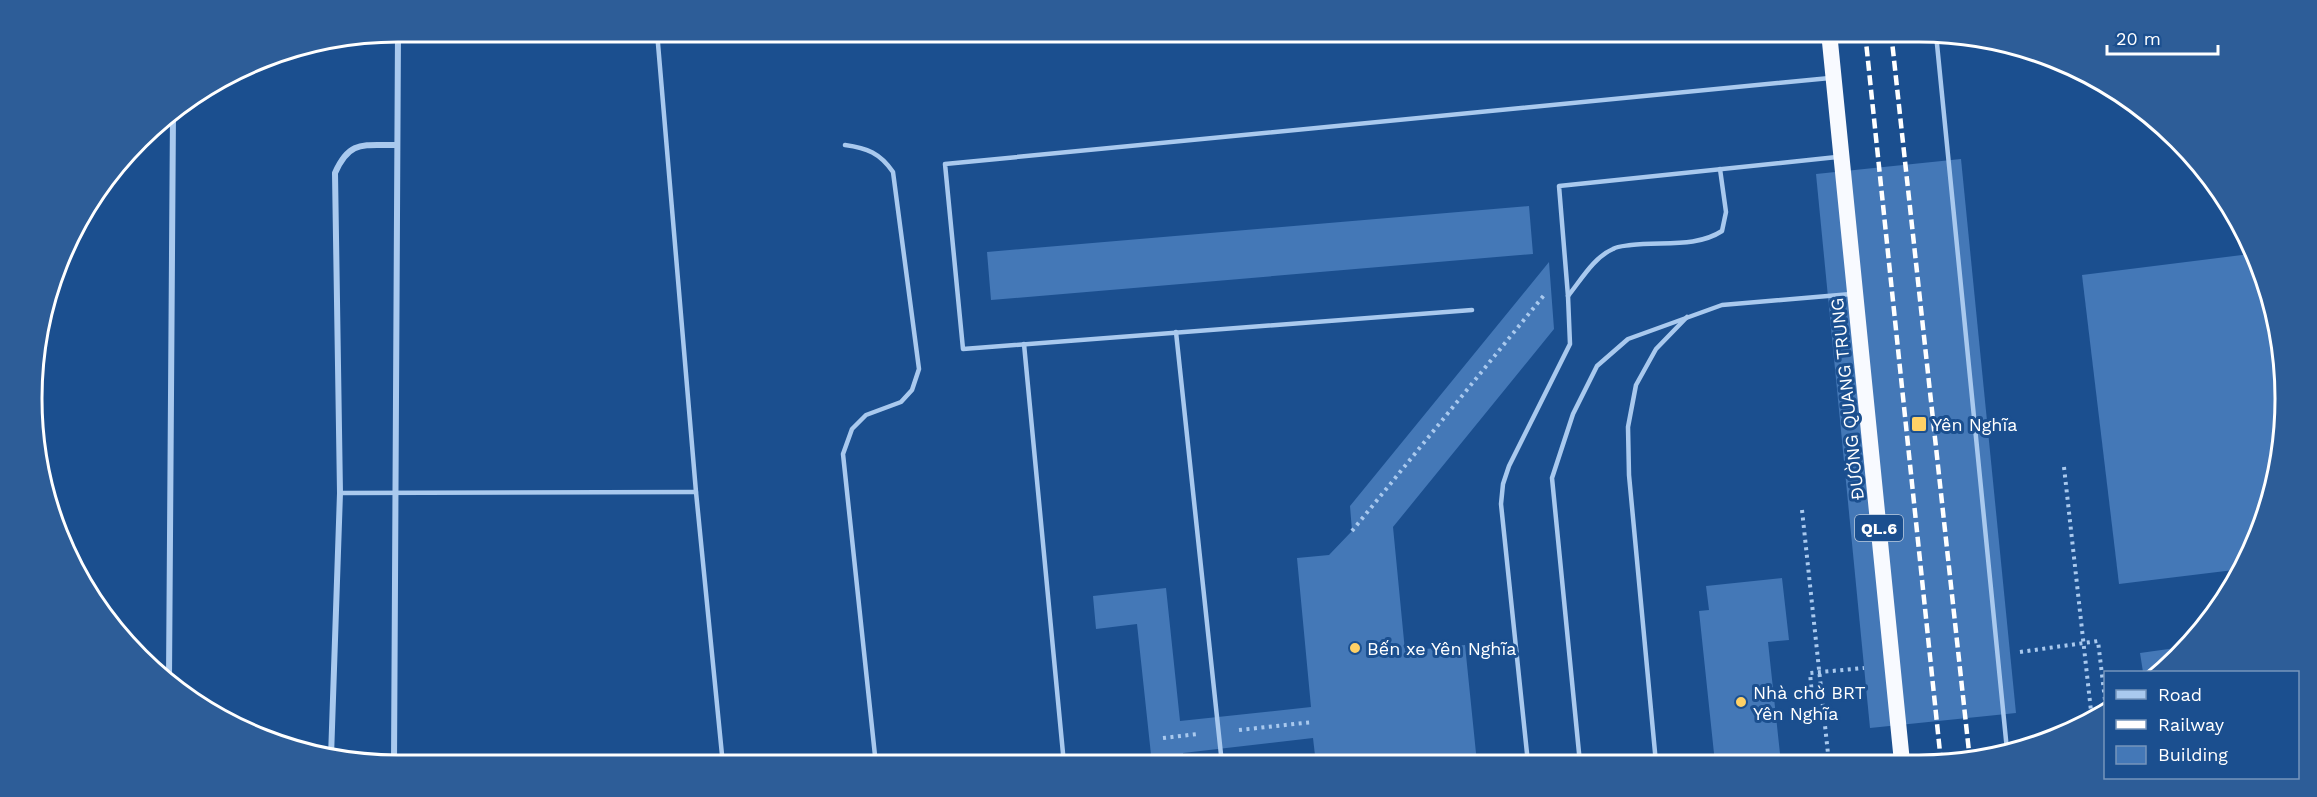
<svg xmlns="http://www.w3.org/2000/svg" width="2317" height="797" viewBox="0 0 2317 797" font-family="'Work Sans',sans-serif">
  <rect width="100%" height="100%" fill="#1b4f8f"/>
  <g fill="#4478b7">
    <path d="M1961,159L2016,713L1870,728L1816,174Z"/>
    <path d="M1529,206L1533,254L991,300L987,252Z"/>
    <path d="M2250,254L2282,350L2273,493L2242,569L2119,584L2082,275Z"/>
    <path d="M1549,262L1554,329L1393,527L1405,651L1465,645L1477,763L1316,764L1313,738L1183,753L1184,764H1152L1137,624L1096,629L1093,596L1166,588L1180,721L1311,707L1297,558L1329,555L1352,531L1350,506Z"/>
    <path d="M1782,578L1789,640L1768,642L1781,763H1715L1699,611L1709,610L1706,586Z"/>
    <path d="M2183,647L2162,672H2143L2140,653Z"/>
  </g>
  <g fill="none" stroke-linecap="round" stroke-linejoin="round">
    <g stroke="#a9c9ee" stroke-width="4" stroke-dasharray="3 4.5" stroke-linecap="butt">
      <path d="M2064,467L2092,720"/>
      <path d="M1802,510L1829,763"/>
      <path d="M1352,531L1545,294"/>
      <path d="M2020,652L2098,641L2105,700"/>
      <path d="M1812,695L1810,673L1864,668"/>
      <path d="M1239,730L1313,722"/>
      <path d="M1163,738L1198,734"/>
    </g>
    <g stroke="#a9c9ee" stroke-width="4.5">
      <path d="M657,32L696,492L723,765"/>
      <path d="M1936,34L2007,750"/>
      <path d="M845,145C867,148 880,153 893,172L919,369L912,390L901,402L866,415L852,429L843,454L876,765"/>
      <path d="M1568,296C1581,280 1594,257 1613,249C1618,246 1625,246 1631,245C1661,241 1696,248 1722,231L1726,212L1720,169"/>
      <path d="M1472,310L963,349L945,164L1830,78"/>
      <path d="M1176,332L1222,764"/>
      <path d="M1024,344L1064,764"/>
      <path d="M340,493L696,492"/>
      <path d="M1528,763L1501,504L1503,484L1509,466L1570,344L1568,296L1559,186L1837,157"/>
      <path d="M1580,763L1552,478L1573,414L1597,366L1628,339L1722,305L1851,294"/>
      <path d="M1656,763L1629,475L1628,427L1636,385L1656,349L1687,317"/>
    </g>
    <g stroke="#a9c9ee" stroke-width="6">
      <path d="M169,678L173,112"/>
      <path d="M331,757L340,493L335,173C350,139 364,146 397,145"/>
      <path d="M394,765L398,32"/>
    </g>
    <path stroke="#f8faff" stroke-width="16" d="M1829,32L1902,762"/>
    <g stroke="#fff" stroke-width="4.5" stroke-dasharray="10 4.5" stroke-linecap="butt">
      <path d="M1865,32L1941,762"/>
      <path d="M1891,32L1970,761"/>
    </g>
  </g>
  <g fill="#ffd166" stroke="#1b4f8f" stroke-width="2">
    <rect x="1911" y="416" width="16" height="16" rx="3"/>
    <circle cx="1355" cy="648" r="6"/>
    <circle cx="1741" cy="702" r="6"/>
  </g>
  <g text-anchor="middle" dominant-baseline="central" stroke-width="6" stroke-linejoin="round" paint-order="stroke">
    <rect fill="#1b4f8f" stroke="#bbcadd" stroke-width="1.5" x="1855" y="515" width="48" height="26" rx="4.5"/>
    <g font-size="16" font-weight="bold" fill="#fff">
      <text x="1879" y="528">QL.6</text>
    </g>
    <g font-size="18" fill="#fff" stroke="#1b4f8f">
      <text transform="translate(1847 399) rotate(-96)">ĐƯỜNG QUANG TRUNG</text>
    </g>
    <g font-size="18" fill="#fff" stroke="#1b4f8f" text-anchor="start">
      <text x="1932" y="424">Yên Nghĩa</text>
      <text x="1367" y="648">Bến xe Yên Nghĩa</text>
      <text x="1753" y="692">Nhà chờ BRT<tspan x="1753" dy="21">Yên Nghĩa</tspan></text>
    </g>
  </g>
  <path d="M0 0H2317V797H0ZM398 42H1919A356 356 0 0 1 2275 398V399A356 356 0 0 1 1919 755H398A356 356 0 0 1 42 399V398A356 356 0 0 1 398 42Z" fill="#2d5d98" fill-rule="evenodd"/>
  <path fill="none" stroke="#fff" stroke-width="3" d="M398 42H1919A356 356 0 0 1 2275 398V399A356 356 0 0 1 1919 755H398A356 356 0 0 1 42 399V398A356 356 0 0 1 398 42Z"/>
  <rect x="2104" y="671" width="195" height="108" fill="#1b4f8f" stroke="#7695bc" stroke-width="1.5"/>
  <rect x="2116" y="690" width="30" height="9" fill="#a9c9ee" stroke="#7695bc" stroke-width="1.5"/>
  <text x="2158" y="701" font-size="18" fill="#ffffff">Road</text>
  <rect x="2116" y="720" width="30" height="9" fill="#ffffff" stroke="#7695bc" stroke-width="1.5"/>
  <text x="2158" y="731" font-size="18" fill="#ffffff">Railway</text>
  <rect x="2116" y="746" width="30" height="18" fill="#4478b7" stroke="#7695bc" stroke-width="1.5"/>
  <text x="2158" y="761" font-size="18" fill="#ffffff">Building</text>
  <path d="M2107 45v9h111v-9" fill="none" stroke="#ffffff" stroke-width="3"/>
  <text x="2116" y="45" font-size="18" fill="#ffffff" stroke="#1b4f8f" stroke-width="4.5" paint-order="stroke">20 m</text>
</svg>
